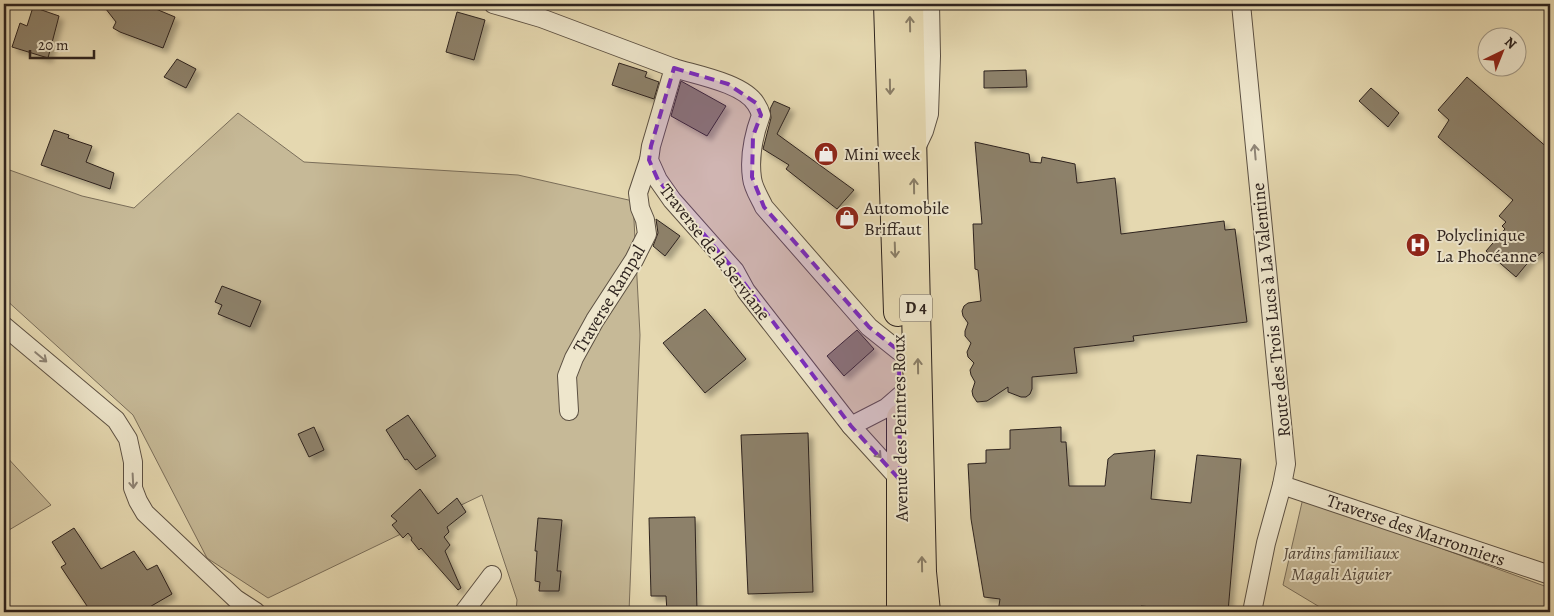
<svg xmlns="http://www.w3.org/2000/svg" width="1554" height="616" viewBox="0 0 1554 616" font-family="Alegreya,serif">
  <defs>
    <filter id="shadow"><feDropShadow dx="4.5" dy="4.5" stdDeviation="2.5" flood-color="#0004"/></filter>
  </defs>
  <rect width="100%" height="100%" fill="#e5d8b0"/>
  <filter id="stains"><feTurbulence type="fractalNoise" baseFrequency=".004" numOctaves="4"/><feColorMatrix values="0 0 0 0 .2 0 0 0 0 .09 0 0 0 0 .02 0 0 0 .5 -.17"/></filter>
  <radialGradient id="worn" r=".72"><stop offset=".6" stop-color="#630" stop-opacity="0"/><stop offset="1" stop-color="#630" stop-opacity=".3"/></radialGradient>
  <g fill="#c6b997" stroke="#7a6e5a">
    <path d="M238,113L304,162L518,175L633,201L640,335L629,612H516L517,600L482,495L268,598L207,558L133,415L4,298V168L82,196L134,208Z"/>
    <path d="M4,454L51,505L4,533Z"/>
    <path d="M1303,498L1550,588V612H1328L1283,585Z"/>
  </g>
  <g fill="#8d816a" stroke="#2e231e" filter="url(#shadow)">
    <path d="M102,4H144L175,17L163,48L120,32L113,28L116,22Z"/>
    <path d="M33,7L59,16L48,58L12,47L20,23L27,26Z"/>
    <path d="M457,12L485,20L474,60L446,52Z"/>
    <path d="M177,59L196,69L186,88L164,77Z"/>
    <path d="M619,63L647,72L645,77L659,82L654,99L612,85Z"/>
    <path d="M1026,70L1027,87L984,88V71Z"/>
    <path d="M1467,77L1550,150V258L1542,252L1538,256L1535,254L1516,277L1486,251L1505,229L1502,226L1506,222L1499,216L1513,200L1438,137L1449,120L1438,110Z"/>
    <path d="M681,81L726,106L707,136L671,116Z"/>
    <path d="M1371,88L1399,113L1388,127L1359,101Z"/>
    <path d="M774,101L790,108L777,134L854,190L837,209L786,169L789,165L763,149L771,118L770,109Z"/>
    <path d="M54,130L69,135L68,138L92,146L86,162L114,173L110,189L41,165Z"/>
    <path d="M975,142L1029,154L1030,162L1041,163L1042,157L1075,164L1077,183L1115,178L1121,234L1224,221L1225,230L1235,229L1247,322L1133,336L1134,341L1074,348L1077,373L1032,377V389L1030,394L1026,397H1021L1008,392V387L987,401L977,402L973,396L972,391L975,382L971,375L970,370L974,363L968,357L967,352L971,343L965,336V331L968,323L963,316L962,311L964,306L968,303L981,301L978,270L975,269L973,224H982Z"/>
    <path d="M656,219L680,236L665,256L653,246L658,233Z"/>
    <path d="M222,286L261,301L250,327L218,314L222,305L215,302Z"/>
    <path d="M705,309L746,359L705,393L663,343Z"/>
    <path d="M857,330L874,349L844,376L827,356Z"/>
    <path d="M408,415L436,456L416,470L407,459L405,460L386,430Z"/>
    <path d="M314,427L324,450L309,457L298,434Z"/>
    <path d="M1061,427V442H1066L1069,486H1105L1108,459L1114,454L1155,450L1151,499L1191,503L1197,455L1241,459L1228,612H1174V609L1141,606V612H998L1000,599L984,597L971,519L968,464L986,463V450L1010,449V430Z"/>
    <path d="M808,433L813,592L748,594L741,435Z"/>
    <path d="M420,489L438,514L457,498L466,512L447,527L449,532L444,537L450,545L445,551L461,588L458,590L421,548L419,550L411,540L412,538L408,533L403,538L392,525L397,521L391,516Z"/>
    <path d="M695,517L697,612H667L666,596H651L649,518Z"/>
    <path d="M538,518L562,520L557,571H561L559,591H539L540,582L535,581L537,551H535Z"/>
    <path d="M74,528L101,569L134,551L147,570L157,565L172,594L141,612H91L61,567L66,564L52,542Z"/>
  </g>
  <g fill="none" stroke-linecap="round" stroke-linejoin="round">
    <g stroke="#5c5042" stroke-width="20">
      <g id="street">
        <path d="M493,4L541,18L674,68L651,146L649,160L658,180L672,200L735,271L746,291L851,426L900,480"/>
        <path d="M1241,4L1286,464L1282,485L1266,543L1252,612"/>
        <path d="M674,68C696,75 743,83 756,104C758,107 760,111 761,115C754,134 749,157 752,178C753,188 760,198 764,207L869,327L899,351"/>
        <path d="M916,148L924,131L929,114L931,56L930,4"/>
        <path d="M4,326L116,420L128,439L133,462V488L138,501L145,513L236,599L256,612"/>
        <path d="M569,411L567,376L574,358L595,320L634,260L647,234L645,220L640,208L638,193L649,160"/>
        <path d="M851,426L886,408L901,395"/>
        <path d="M1282,485L1550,575"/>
        <path d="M464,612L492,575"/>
      </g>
    </g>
    <g stroke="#2e231e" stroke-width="30">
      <g id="primary">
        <path d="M888,4L898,312"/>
        <path d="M909,4L922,572L926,612"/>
        <path d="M901,418V612"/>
      </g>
    </g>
    <use href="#street" stroke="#eee6cc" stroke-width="18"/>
    <use href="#primary" stroke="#e5d8b0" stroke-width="28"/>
  </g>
  <defs><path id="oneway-shaft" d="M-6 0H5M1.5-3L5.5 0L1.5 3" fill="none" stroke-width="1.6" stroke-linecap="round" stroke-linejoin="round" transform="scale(1.25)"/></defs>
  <g stroke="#8a7e67">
    <use href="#oneway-shaft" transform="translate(910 24) rotate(-91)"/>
    <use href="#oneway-shaft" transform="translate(890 87) rotate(89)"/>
    <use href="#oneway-shaft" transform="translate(914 186) rotate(-91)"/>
    <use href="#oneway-shaft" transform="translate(895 250) rotate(88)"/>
    <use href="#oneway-shaft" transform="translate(918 366) rotate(-91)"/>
    <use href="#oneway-shaft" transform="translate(922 564) rotate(-91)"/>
  </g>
  <g stroke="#8e8475">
    <use href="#oneway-shaft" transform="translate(1255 152) rotate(-95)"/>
    <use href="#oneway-shaft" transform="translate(41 357) rotate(40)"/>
    <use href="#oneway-shaft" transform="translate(876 452) rotate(48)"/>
    <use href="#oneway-shaft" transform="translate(133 481) rotate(87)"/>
  </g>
  <path fill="#7b2cbf" fill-opacity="0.2" stroke="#7b2cbf" stroke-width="4" stroke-dasharray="10 6" stroke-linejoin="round" d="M674,68L728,84L756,103L761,115L753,136L752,177L764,207L869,327L899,351L900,480L851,426L735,271L658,180L649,160L651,146Z"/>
  <defs>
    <g id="shop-disc" transform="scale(1.25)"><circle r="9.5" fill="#8f2418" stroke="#eee6cc"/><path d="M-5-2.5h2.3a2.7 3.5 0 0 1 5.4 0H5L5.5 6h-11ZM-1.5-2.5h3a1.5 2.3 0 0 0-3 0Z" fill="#fff"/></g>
    <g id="hospital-disc" transform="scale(1.25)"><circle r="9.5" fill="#8f2418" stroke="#eee6cc"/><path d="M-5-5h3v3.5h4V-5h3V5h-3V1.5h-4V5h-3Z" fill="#fff"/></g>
  </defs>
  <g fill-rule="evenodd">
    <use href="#shop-disc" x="826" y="154"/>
    <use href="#shop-disc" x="847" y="218"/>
    <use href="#hospital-disc" x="1418" y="245"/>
  </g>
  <g text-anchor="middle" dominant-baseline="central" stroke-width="4" stroke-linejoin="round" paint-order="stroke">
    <rect fill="#eee6cc" stroke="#685e52" stroke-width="1" x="900" y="294.5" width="32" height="27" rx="4"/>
    <g font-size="16" font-weight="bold" fill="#2e231e">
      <text x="916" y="308">D 4</text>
    </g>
    <g font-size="18" fill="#2e231e" stroke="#eee6cc" text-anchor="start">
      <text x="844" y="154">Mini week</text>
      <text x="864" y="208">Automobile<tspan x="864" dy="21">Briffaut</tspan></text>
      <text x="1436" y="235">Polyclinique<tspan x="1436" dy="21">La Phocéanne</tspan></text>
    </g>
    <g font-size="18" fill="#2e231e" stroke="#eee6cc">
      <text transform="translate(715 252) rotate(52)">Traverse de la Serviane</text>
      <text transform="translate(609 299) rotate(-59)">Traverse Rampal</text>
      <text transform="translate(1271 310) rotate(-96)">Route des Trois Lucs à La Valentine</text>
      <text transform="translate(900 428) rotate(-91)">Avenue des Peintres Roux</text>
      <text transform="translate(1416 530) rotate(19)">Traverse des Marronniers</text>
    </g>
    <g font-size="18" font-style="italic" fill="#54483c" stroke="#eee6cc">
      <text x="1341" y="553">Jardins familiaux<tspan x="1341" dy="21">Magali Aiguier</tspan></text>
    </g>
  </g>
  <rect width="1554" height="616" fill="none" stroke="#e5d8b0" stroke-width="20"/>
  <rect x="5" y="5" width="1544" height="606" fill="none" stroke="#2e231e" stroke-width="2.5"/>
  <rect x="10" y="10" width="1534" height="596" fill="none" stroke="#2e231e"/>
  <g transform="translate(1502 52) rotate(43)"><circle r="24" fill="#eee6cc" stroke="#a19886"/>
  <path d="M0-4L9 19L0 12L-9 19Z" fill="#8f2418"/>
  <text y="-8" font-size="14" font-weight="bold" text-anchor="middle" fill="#2e231e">N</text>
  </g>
  <path d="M30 50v8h64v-8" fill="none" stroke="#2e231e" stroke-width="2.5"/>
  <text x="38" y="50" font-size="15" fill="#2e231e" stroke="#eee6cc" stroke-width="4" paint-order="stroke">20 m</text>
  <rect width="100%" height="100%" filter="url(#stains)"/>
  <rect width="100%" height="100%" fill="url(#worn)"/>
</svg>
